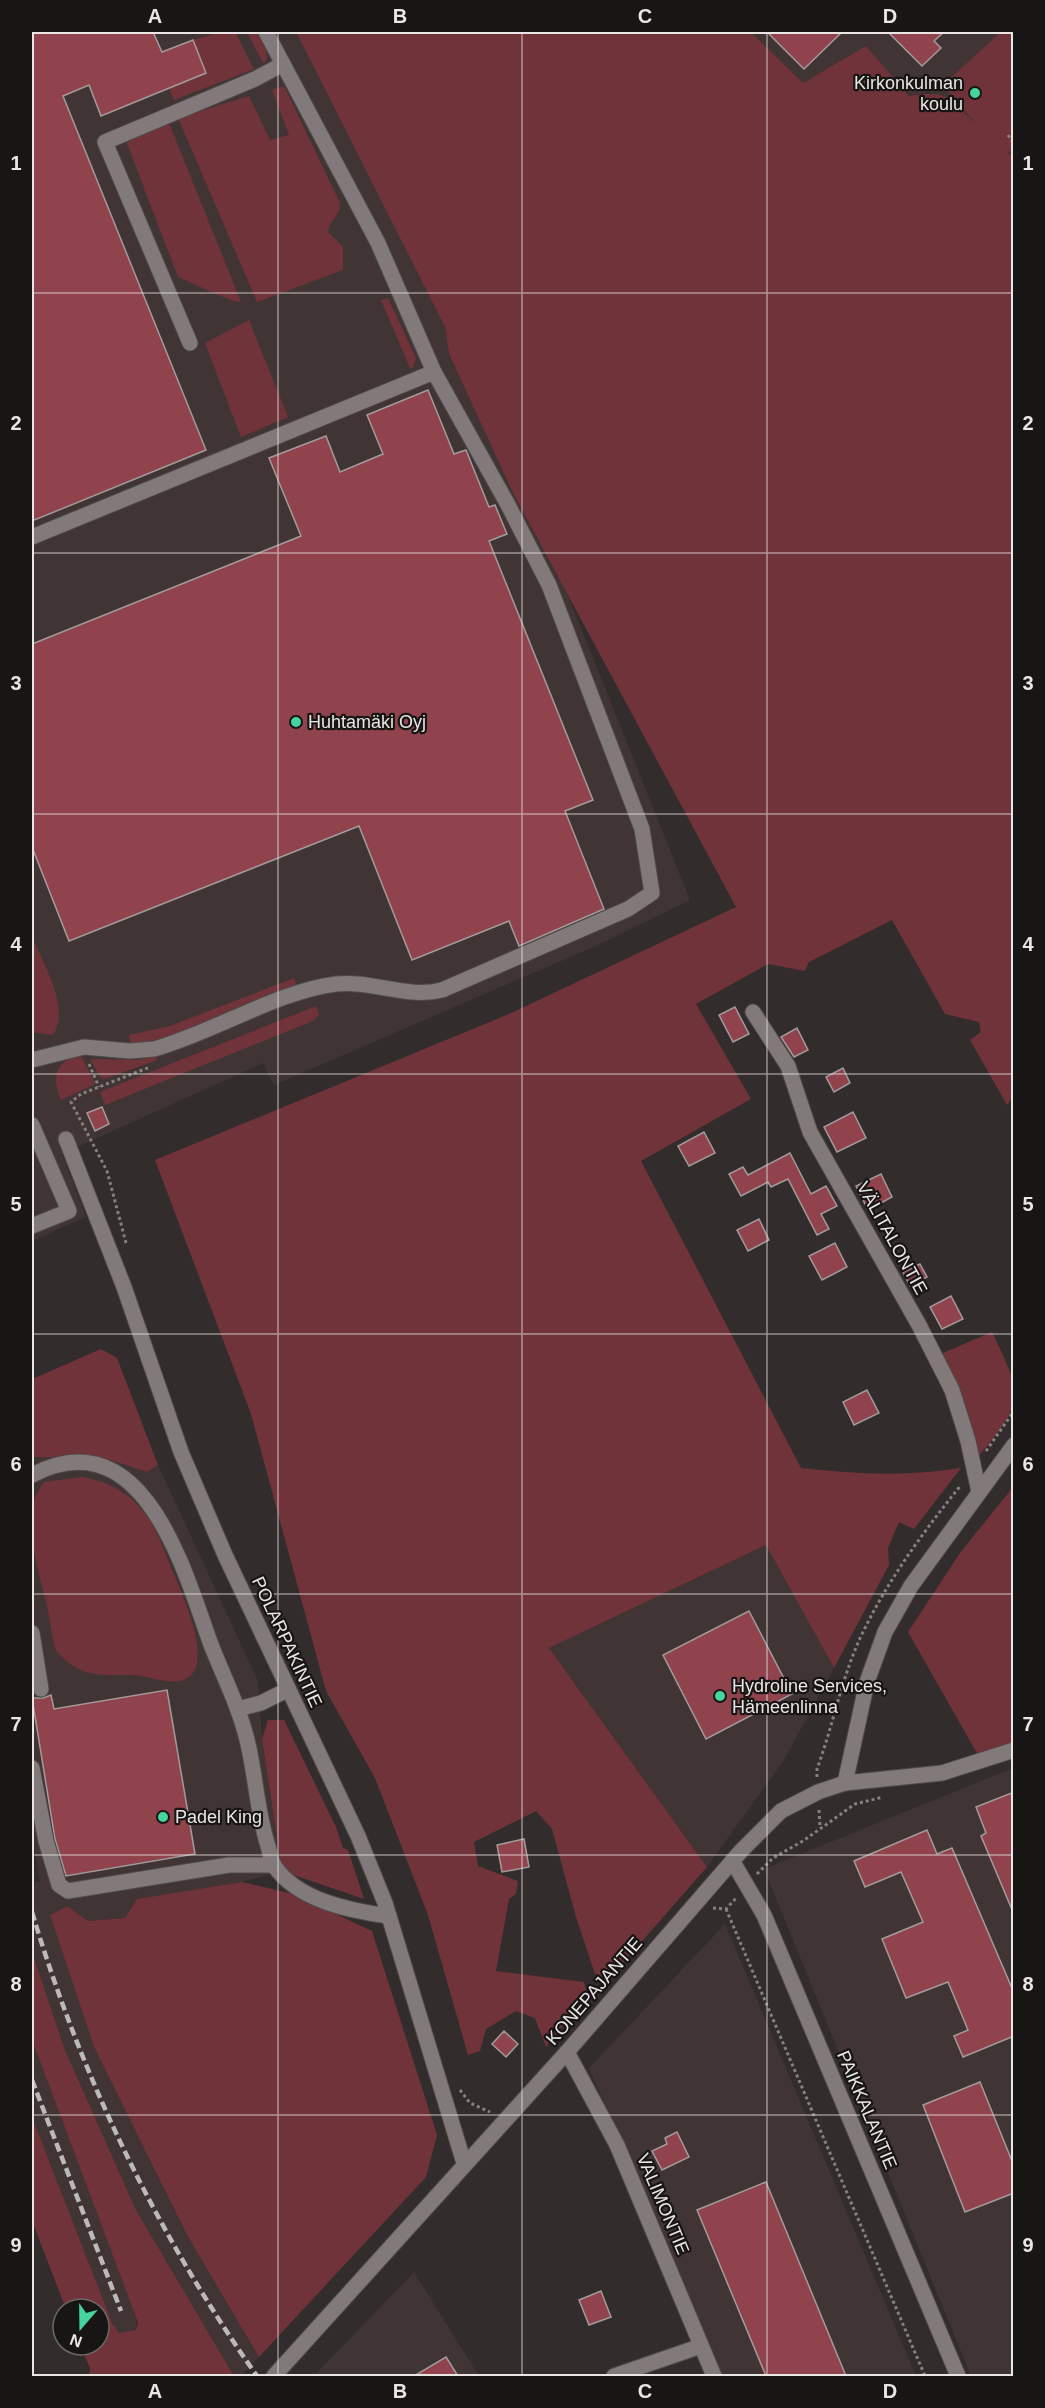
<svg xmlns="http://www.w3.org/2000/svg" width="1045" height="2408" viewBox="0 0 1045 2408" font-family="Helvetica,sans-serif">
  <rect width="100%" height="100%" fill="#322c2c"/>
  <g fill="#413434">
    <path d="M32,32H296L445,327L449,354L481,423L514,495L567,593L690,900L596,946L274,1085L263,1063L62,1154L86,1217L32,1241Z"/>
    <path d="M751,32H1013V156L930,92L909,96L866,47L803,83Z"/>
    <path d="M32,1457L107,1459L147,1472L158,1465L258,1681L262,1739L282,1871L242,1882L138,1899L125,1918L88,1921L67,1906L50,1915L94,2047L188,2237L259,2357L241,2376H234L136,2210L65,2050L32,1952V1883L40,1881L32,1836Z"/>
    <path d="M766,1545L834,1668L784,1760L707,1867L549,1648Z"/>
    <path d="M1013,1768V2375L971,2376L764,1869Z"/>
    <path d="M725,1924L916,2376H723L589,2068Z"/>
    <path d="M32,2040L136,2318L137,2327L131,2332L119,2333L113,2325L32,2117Z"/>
    <path d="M414,2272L479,2376H314Z"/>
  </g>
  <g fill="#70333a">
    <path d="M220,32H235L254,69L174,100L169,88L206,73L193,40Z"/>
    <path d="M247,32H257L267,51L266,61L263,63Z"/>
    <path d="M296,32H751L803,83L866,46L909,96C949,90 948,98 976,124L943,85L1001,32H1013L1014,147L1008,153L1014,156L1013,1097L1007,1105L970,1040L981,1032L979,1022L945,1014L892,920L809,962L805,971L768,964L696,1004L751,1099L641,1161L801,1468C854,1474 907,1477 961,1468L914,1529L899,1522L888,1548L889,1565L834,1668L766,1545L549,1648L707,1867L609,1979L595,1974L576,1917L552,1829L536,1811L474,1842L478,1866L518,1881L516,1894L509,1899L496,1971L584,1982L587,1995L546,2047L535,2018L516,2011L486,2029L480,2051L468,2055L428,1915L375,1778L326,1691L251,1414L155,1160L509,1014L736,907L514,495L449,354L445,327Z"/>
    <path d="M284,86L340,203C340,218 329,219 328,232L343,247V270L257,302L178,118L249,96L270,140L289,135L272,90Z"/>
    <path d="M169,123L241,302C232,303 191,282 178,277L126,141Z"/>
    <path d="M388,298L416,358L413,368H410L381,300Z"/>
    <path d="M249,320L288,417L241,437L205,343Z"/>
    <path d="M32,938C43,962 71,1009 53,1035L32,1032Z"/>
    <path d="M294,978L297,986L168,1038L130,1044L129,1035L170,1026Z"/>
    <path d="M316,1006L319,1015L313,1021L105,1105L100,1092Z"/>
    <path d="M156,1056L157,1060L104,1079L100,1077L90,1059L139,1060Z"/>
    <path d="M73,1057H82L95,1084L61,1100C53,1082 53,1065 73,1057Z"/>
    <path d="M992,1332C1024,1398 1024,1402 977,1458L938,1355Z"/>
    <path d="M101,1349L117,1358L158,1465L147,1472L107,1459L32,1457V1379Z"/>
    <path d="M82,1477C131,1485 152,1515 168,1560C177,1583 220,1669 183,1680C168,1685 150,1676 134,1675C109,1675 85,1678 65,1660C62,1657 58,1653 56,1650C52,1637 50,1622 48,1610C41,1578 28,1544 32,1511C33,1500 37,1491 44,1482Z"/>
    <path d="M1013,1487V1744L978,1755L908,1632L960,1553Z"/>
    <path d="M268,1720H284L336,1827L343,1848L348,1850L364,1899L282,1871L262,1739Z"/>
    <path d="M242,1882L293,1894L372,1931L437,2135L426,2177L259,2357L188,2237L94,2047L50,1915L67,1906L88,1921L125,1918L137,1899Z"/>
    <path d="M32,1952L65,2050L136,2210L234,2376H89L90,2368L80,2345H99V2309H66L32,2221V2117L113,2325L119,2333L136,2330L138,2323L32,2040Z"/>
  </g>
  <g fill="#90434d" stroke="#a39b9b" stroke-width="1.5">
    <path d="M32,32H153L162,52L193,40L206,73L101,116L89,85L63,96L206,450L32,521Z"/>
    <path d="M767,32H842L804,69Z"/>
    <path d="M888,32H944L934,41L941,48L922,66Z"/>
    <path d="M428,390L454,454L466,450L489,507L495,505L507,534L489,541L593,800L565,811L604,909L519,946L509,921L412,960L359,826L69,941L32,847V644L301,536L269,458L326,436L340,472L383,454L367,415Z"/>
    <path d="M735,1007L749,1034L733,1042L719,1015Z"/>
    <path d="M797,1028L808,1050L794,1057L781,1037Z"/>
    <path d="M843,1068L850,1083L834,1092L826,1077Z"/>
    <path d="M102,1107L109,1124L95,1131L87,1113Z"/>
    <path d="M853,1112L866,1138L837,1152L824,1127Z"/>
    <path d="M704,1132L715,1153L689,1166L678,1146Z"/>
    <path d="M790,1153L811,1194L826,1186L837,1206L821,1214L829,1229L817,1235L788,1179L771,1187L768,1182L741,1196L729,1174L743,1167L748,1175Z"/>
    <path d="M881,1174L892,1197L868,1210L856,1186Z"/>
    <path d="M759,1219L769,1240L748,1251L737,1230Z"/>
    <path d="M835,1243L847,1267L822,1280L809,1256Z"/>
    <path d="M920,1264L927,1277L910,1286L903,1272Z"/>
    <path d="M951,1296L963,1319L942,1329L930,1307Z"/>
    <path d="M867,1390L879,1413L854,1425L843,1402Z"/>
    <path d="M749,1611L792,1694L706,1739L663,1655Z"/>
    <path d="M167,1690L195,1854L66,1876L55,1839L32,1698H43L51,1695L54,1709Z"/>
    <path d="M1014,1792V1912H1013L981,1836L986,1833L976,1807Z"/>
    <path d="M927,1830L937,1854L952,1848L1014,1993V2036L963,2057L954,2036L968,2030L948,1982L906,1998L882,1939L923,1922L901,1872L865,1887L854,1861Z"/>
    <path d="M524,1839L529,1867L502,1872L497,1845Z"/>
    <path d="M504,2031L518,2044L506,2057L492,2044Z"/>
    <path d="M980,2082L1014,2166V2193L965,2212L923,2105Z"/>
    <path d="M677,2132L689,2157L662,2170L652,2151L667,2144L665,2138Z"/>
    <path d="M766,2182L846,2376H766L697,2210Z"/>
    <path d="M601,2291L611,2317L589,2325L579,2300Z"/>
    <path d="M446,2357L458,2376H414Z"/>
  </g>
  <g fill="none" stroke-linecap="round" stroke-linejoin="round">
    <g stroke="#504b4b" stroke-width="17">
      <g id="minor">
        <path d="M266,32L378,243L434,372"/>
        <path d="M190,343L105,142L255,79L283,64"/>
        <path d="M32,537L434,372L507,503L549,585L642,829L652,893L628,909L442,990C406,999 372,980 336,984C278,991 212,1033 154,1049L130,1051L84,1047L32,1060"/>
        <path d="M753,1012L788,1066L810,1132L919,1325L952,1390L968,1441L979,1492"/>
        <path d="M32,1125L69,1211L32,1226"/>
        <path d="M66,1139L124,1287L181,1452L225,1555L358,1836L385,1903L464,2163"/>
        <path d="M32,1475C142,1418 183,1566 210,1642C223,1676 240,1708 248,1744C256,1778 257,1812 268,1846C270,1853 271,1861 275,1867C299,1901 351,1911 389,1916"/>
        <path d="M32,1633L41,1689"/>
        <path d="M238,1709L261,1703L287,1690"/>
        <path d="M32,1768L46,1841L59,1885L68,1891L229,1865H274"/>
        <path d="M845,1783L867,1682L885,1632L911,1586L1014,1445"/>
        <path d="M733,1862L764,1915L958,2376"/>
        <path d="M567,2052L617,2145L714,2376"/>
        <path d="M274,2376L567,2052L741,1851L781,1811L818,1792L845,1783L942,1773L1014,1750"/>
        <path d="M614,2376L701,2346"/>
      </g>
    </g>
    <g stroke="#868181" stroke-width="3" stroke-dasharray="3 3" stroke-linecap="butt">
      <path d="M1008,135L1014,144"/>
      <path d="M89,1064L99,1087"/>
      <path d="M126,1243L107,1171L71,1102L81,1094L150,1067"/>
      <path d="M986,1451L1014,1411"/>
      <path d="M817,1777V1769C834,1723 842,1674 864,1630C890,1577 924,1531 961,1485"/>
      <path d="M819,1810L820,1827"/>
      <path d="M757,1874L773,1858L803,1841L855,1804L883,1797"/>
      <path d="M713,1908L726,1909L737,1897"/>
      <path d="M726,1909L925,2376"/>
      <path d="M460,2090L470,2103L490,2112"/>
    </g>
    <use href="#minor" stroke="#827a7a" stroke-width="15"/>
    <g stroke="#bdb9b9" stroke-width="4.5" stroke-dasharray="9 4.5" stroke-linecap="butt">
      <path d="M32,1912C82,2079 157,2234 257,2376"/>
      <path d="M32,2080L121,2311"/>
    </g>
  </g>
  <path fill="none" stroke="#eae6e6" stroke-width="1.5" stroke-opacity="0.55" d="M278,32V2376M522,32V2376M767,32V2376M32,293H1014M32,553H1014M32,814H1014M32,1074H1014M32,1334H1014M32,1594H1014M32,1855H1014M32,2115H1014"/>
  <g fill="#46d49e" stroke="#181515" stroke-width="2">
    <circle cx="975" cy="93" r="6"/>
    <circle cx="296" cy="722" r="6"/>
    <circle cx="720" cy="1696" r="6"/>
    <circle cx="163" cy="1817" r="6"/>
  </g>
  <g text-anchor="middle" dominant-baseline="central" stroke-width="4.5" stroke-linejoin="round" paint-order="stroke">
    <g font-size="18" fill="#eae6e6" stroke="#181515" text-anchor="start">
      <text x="963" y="83" text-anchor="end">Kirkonkulman<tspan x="963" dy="21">koulu</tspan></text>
      <text x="308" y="722">Huhtamäki Oyj</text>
      <text x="732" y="1686">Hydroline Services,<tspan x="732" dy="21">Hämeenlinna</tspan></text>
      <text x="175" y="1817">Padel King</text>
    </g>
    <g font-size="18" fill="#eae6e6" stroke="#181515">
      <text transform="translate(892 1238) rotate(61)">VÄLITALONTIE</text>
      <text transform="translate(287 1642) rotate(65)">POLARPAKINTIE</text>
      <text transform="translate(594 1991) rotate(-49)">KONEPAJANTIE</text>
      <text transform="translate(867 2110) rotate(67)">PAIKKALANTIE</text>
      <text transform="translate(663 2204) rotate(67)">VALIMONTIE</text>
    </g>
  </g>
  <rect width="1045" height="2408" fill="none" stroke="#181515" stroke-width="66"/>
  <g transform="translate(81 2327) rotate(200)"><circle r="28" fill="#181515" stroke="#6c6969" stroke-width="1.5"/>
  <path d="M0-4.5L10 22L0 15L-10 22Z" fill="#46d49e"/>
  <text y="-9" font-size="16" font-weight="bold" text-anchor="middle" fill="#eae6e6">N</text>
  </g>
  <rect x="33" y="33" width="979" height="2342" fill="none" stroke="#eae6e6" stroke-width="2"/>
  <g font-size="20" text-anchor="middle" font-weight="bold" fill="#eae6e6">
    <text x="155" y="23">A</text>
    <text x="400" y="23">B</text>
    <text x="645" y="23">C</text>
    <text x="890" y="23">D</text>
    <text x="16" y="170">1</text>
    <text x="1028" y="170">1</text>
    <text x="16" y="430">2</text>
    <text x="1028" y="430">2</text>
    <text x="16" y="690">3</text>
    <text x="1028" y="690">3</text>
    <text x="16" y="951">4</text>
    <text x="1028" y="951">4</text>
    <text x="16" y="1211">5</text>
    <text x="1028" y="1211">5</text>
    <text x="16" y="1471">6</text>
    <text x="1028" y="1471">6</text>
    <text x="16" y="1731">7</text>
    <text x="1028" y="1731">7</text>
    <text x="16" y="1991">8</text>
    <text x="1028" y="1991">8</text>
    <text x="16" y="2252">9</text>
    <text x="1028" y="2252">9</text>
    <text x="155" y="2398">A</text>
    <text x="400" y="2398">B</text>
    <text x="645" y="2398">C</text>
    <text x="890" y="2398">D</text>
  </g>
</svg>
